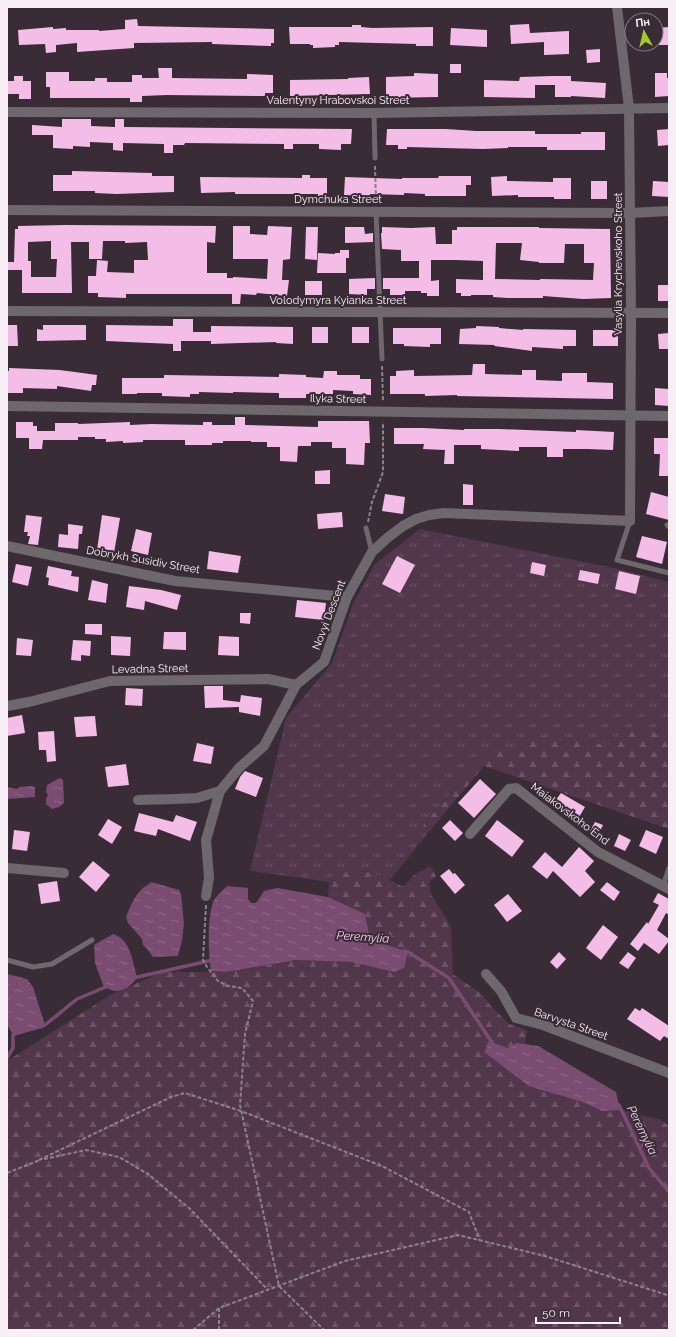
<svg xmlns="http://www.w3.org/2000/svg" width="676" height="1337" viewBox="0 0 676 1337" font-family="Raleway,sans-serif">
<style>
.grass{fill:url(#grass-tufts)}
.forest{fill:url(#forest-firs)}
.water{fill:url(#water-ripples)}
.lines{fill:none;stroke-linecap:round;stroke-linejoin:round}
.stream{stroke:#7b4c72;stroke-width:3.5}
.building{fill:#f4bde7;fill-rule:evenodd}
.path{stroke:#8d828b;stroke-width:2;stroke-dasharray:4 2;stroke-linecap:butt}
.lane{stroke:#6e676d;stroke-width:5}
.street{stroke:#6e676d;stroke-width:10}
.labels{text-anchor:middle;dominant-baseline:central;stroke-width:4;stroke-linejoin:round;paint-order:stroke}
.street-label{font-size:11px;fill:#f8eff6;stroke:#392c36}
.water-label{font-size:12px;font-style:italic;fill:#facdf0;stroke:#392c36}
</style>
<defs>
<pattern id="grass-tufts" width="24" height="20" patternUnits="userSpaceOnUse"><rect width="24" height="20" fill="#52364c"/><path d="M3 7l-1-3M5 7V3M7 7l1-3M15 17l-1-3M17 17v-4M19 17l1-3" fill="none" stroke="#6c5366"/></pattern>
<pattern id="forest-firs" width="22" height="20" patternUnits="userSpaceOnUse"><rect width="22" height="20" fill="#52364c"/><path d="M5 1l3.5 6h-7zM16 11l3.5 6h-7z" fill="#6c5366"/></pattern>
<pattern id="water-ripples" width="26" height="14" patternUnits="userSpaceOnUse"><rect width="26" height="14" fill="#7b4c72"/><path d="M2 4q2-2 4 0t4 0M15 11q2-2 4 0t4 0" fill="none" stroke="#8e6687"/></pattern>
</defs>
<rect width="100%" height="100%" fill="#392c36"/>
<path class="grass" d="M420 529 614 568 669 582V732L627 730 605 745 563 737 481 758 423 825 428 833 390 880 364 871 346 872 329 882 250 871 286 718 332 663 353 604 375 564Z"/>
<g class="forest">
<path d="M627 730 669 732V829L484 766 428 833 423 825 481 758 542 736 563 737 605 745Z"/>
<path d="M430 866 436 876 429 883 431 894 451 927 453 974 483 995 490 1005 509 1024 527 1030 525 1044 517 1043 508 1048 491 1042 557 1095 585 1103 602 1111 620 1110 661 1120 669 1126V1330H7V1061L110 995 162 972H226L296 960 352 962 394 972 408 952 370 939 365 914 328 897 329 882C334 879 340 874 346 872 365 867 387 878 403 887L414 875Z"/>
</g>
<g class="water">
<path d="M60 778 63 780 64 803 59 807 52 809 46 804V799L48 795 46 792 47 785Z"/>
<path d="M31 786 35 787V797L7 799V787L17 789 19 787Z"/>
<path d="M151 882 179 890 181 894 184 923 182 940 178 956 153 957 149 951 143 945 142 939 128 923 126 917C130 907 134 896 143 888 146 886 148 885 151 882Z"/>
<path d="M227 886 248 888V899L251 903H256L264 891 277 888 328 897 365 914 370 939 408 952 404 968 394 972 352 962 296 960 226 972 211 971C208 953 207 917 214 900 217 895 223 890 227 886Z"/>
<path d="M113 934C131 940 132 960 137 977 133 985 124 991 114 991 111 990 107 988 104 987L95 963 94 945Z"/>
<path d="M7 974 27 979 33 987 45 1025 43 1028 16 1035H13L7 1024Z"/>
<path d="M491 1042 508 1048 517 1043 538 1046 616 1092 620 1110 602 1111 585 1103 529 1086 484 1052Z"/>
</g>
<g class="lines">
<g class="stream">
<path d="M404 951 408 952 449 978 493 1044"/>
<path d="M133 978 213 960"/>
<path d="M40 1026 45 1025 77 999 108 986"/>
<path d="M7 1058 13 1048V1035L17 1033"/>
<path d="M615 1103 619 1105 649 1168 669 1192"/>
</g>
</g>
<g class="building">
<path d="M137 19 138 26 274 29V43H271V46L212 44V42L134 43V48L77 52V43L56 45V52L46 53 45 44 19 45 18 30 53 27V29L66 28V30H99V31L125 29V20Z"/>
<path d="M529 24 530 33 569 31V54L544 55V42L511 44 510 25Z"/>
<path d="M352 25H361V27L372 28 433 27V46H416V44L339 42V45H335V47L313 48V45H310V44H290L289 27H352Z"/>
<path d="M669 27V45H656V28Z"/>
<path d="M451 28 487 30V47L450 45Z"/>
<path d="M600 49V62L587 63 586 50Z"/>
<rect x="450" y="64" width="11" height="9"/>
<path d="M158 68H172V78L247 79V74L273 75V93H265V96L167 95 142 96V102H130V98H50V87H46V72H69V81H95V78H107V82H132V75H142V78H159Z"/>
<path d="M414 73 438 74V97L386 98V77L414 76Z"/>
<path d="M655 73H667V78H669V96L655 97Z"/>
<path d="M14 76H23V81H31V99H19V94H8V81H14Z"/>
<path d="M551 76H571V81L606 83 605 98 571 96V97H555V85H535V98L484 97V80L519 81 520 77Z"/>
<path d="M369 77 370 94 290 96V80L348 79V78Z"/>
<path d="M62 119H91V126L115 127V119H124V127L352 129 351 144H341V150L319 149V144H293V149H284V144L185 143 184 145H173V153H164V144L123 143V151L113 150V143L90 142V147L73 146V149L53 148V135H32V125L62 127Z"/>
<path d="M387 129H446L476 131H535V134H581V132H605V150H547V147H508V148L483 149 407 147V149H398V145H386Z"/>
<path d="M669 129V145L658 146 657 130Z"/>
<path d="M72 171 152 173V176H174V192L116 194 95 193V191H53V175H72Z"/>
<path d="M302 175H310V178H327V203H318V194H235V192L201 193 200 177 302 178Z"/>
<path d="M439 176H471V185H466V196H425V194L404 193V195L370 194V196L344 195 345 177 402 179V178H438Z"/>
<path d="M507 176V181L553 182V178H571V199H554V197H518V195L492 196 491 177Z"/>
<rect x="591" y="181" width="16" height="18"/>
<path d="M653 181 669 182V197L652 196Z"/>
<path d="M65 225 216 226 215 243 207 242V273H227V278H233V277L267 279 268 259H233V226H250V234L267 235 268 226 292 227 290 259 283 260 282 280H289L287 296 257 293 256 295 241 294 240 304H232V294H126V298L98 297V293H88V276H96L97 260 108 261 107 272 134 273V260H148L147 242 125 243V241H103L102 259H89V242H71L72 293H22V270H7V262H14L15 229H18V226ZM51 241V259H57L56 277H31V261H28V242Z"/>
<path d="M306 227H318L317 260 305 259Z"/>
<path d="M345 227H364L365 234 373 233V242L345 243Z"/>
<path d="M382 227 411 228 435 227 436 244H452V230H457V227H539V228L610 229 611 298 583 299 543 296V298H508L493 297V295H471V296H461V293H456V279L483 280V261L456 260H431V281L439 280V296H427V293H421V291H405V295H390V289H383V278H419V261H401V250L382 249 381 233H382ZM496 243H522L520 260 539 262V263H564L565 244H584V263H594L593 280 540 279V280L495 279Z"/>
<path d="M340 250H349V258H346V273H317L318 253 335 254V253H340Z"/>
<path d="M375 278V289H367V295L349 294V279Z"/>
<rect x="305" y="281" width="17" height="14"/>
<rect x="658" y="285" width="11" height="16"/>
<path d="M173 319H193V332H211V326L293 327V344L276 343V342L211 344V341H181V351H173V344L106 341V325L173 326Z"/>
<path d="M7 325H17L18 346H7Z"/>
<path d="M43 325H86V340L37 341V329L43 330Z"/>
<path d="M476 326 499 327V328L523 330V329L576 330V346H563V349L532 347V351L494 346 495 345 459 344 460 329 476 328Z"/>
<rect x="312" y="327" width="16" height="16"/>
<rect x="352" y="327" width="17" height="16"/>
<path d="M393 328H441V344H430V347L404 346V344H393Z"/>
<rect x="593" y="330" width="25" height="16"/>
<path d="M669 333V349H659L658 334Z"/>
<path d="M473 364H485V374L522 375V370H536V380L562 381V373H587V382L613 383V399L457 396V395L425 396V394H390V376H396V371L414 370V376L472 375Z"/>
<path d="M9 368 60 370 97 375 96 385H92L91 391 57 386V389L23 388V393H7V371H9Z"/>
<path d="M324 371H337V375H360V379H371V395L353 394V391L333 390V394H306V398H279V393L233 392V393L199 392V394H190V397L162 396V393H137V394H122V378H164V375L279 377V374L306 375V377L323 378Z"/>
<path d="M655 388 669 389V406L655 405Z"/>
<path d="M235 417H245V425L318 427V421H369L370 443H365L364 465 346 464V448H332V442H311V446H298L297 462 280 461V447H267V442H251V441H223V443H212V445H185V440H143V442L123 443V441L106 442V439H95V437H78V440H43L42 449H29V438H16V422H33V426H37V431H55V423H78V424L130 422V425L151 424 203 425V422H212V425H235Z"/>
<path d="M394 428H423L464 430V429H500L576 432V430L614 432 613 450 588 449H563V457H547V447H519V451L481 449V445H454V464H444L445 450 423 449 424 444H394Z"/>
<path d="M654 438H669V476H659L660 454H654Z"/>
<path d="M330 470V484H315V471Z"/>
<path d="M463 484 473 485V505H463Z"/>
<path d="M651 492 669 497V520L646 514Z"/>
<path d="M385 494 405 497 403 514 382 511Z"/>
<path d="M342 512 343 527 318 529 317 514Z"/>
<path d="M26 515 42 517 38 545 28 544 30 536H27L28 532H24Z"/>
<path d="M102 515 120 518 114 553 97 550Z"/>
<path d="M68 524 83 526 82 534H79L78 549 58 547 59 534 68 535Z"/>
<path d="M136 529 152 533 148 555 131 551Z"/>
<path d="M642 536 667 542 662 564 636 557Z"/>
<path d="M209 551 241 556 238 573 207 569Z"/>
<path d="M397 556 415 565 400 593 382 584Z"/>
<path d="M532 562 546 565 544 576 530 573Z"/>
<path d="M16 564 32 567 28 586 12 582Z"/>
<path d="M48 566 72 571 71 576 79 577 78 592 48 585 49 578 46 577Z"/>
<path d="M580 570 600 574 598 584 578 580Z"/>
<path d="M619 571 640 576 636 594 615 589Z"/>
<path d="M92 580 108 584 106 603 88 600Z"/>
<path d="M129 586 161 590 181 595 177 610 145 601 144 610 126 607Z"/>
<path d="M297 600 326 603 324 620 295 617Z"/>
<path d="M240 613H251L250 624 240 623Z"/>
<path d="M85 624H102V635L85 634Z"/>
<path d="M164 632H186V650L163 649Z"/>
<path d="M111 636 131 637 130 656 111 655Z"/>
<path d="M219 636 239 637V656L218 655Z"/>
<path d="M17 638 33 640 31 656 16 655Z"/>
<path d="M73 640 91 641 90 656 81 655V661L71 660Z"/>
<path d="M204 686H223V700L240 702 241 695 262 698 260 716 239 712V707L205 708Z"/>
<path d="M126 688 143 689 142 706 125 705Z"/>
<path d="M22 715 25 733 7 736V718Z"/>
<path d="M95 716 97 736 76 737 74 717Z"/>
<path d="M54 731 56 761 47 762 46 750H39L38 732Z"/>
<path d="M197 743 214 747 211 764 193 761Z"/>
<path d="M126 764 129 785 108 787 105 767Z"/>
<path d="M245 771 263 778 256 797 235 789 240 777Z"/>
<path d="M480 779 496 794 474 818 458 803Z"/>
<path d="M561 793 585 807 578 819 565 812 566 809 555 801Z"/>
<path d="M139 813 173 822 176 815 197 822 190 841 158 829 156 836 134 831Z"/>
<path d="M108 819 122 827 112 844 98 835Z"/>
<path d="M450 820 463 833 455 841 442 828Z"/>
<path d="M497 820 524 841 512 857 485 836Z"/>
<path d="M595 822 603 825 597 837 589 833Z"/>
<path d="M14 830 30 832 27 851 12 849Z"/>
<path d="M646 830 663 837 656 854 639 846Z"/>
<path d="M619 834 631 840 625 851 614 846Z"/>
<path d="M579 847 594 861 585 871 595 882 580 897 553 871 547 879 532 867 545 852 562 867Z"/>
<path d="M93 861 110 875 96 892 79 877Z"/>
<path d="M449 869 453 874 455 873 465 885 455 894 440 876Z"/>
<path d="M57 881 60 901 41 904 38 884Z"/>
<path d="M607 882 620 892 614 901 600 890Z"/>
<path d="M658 893 669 899V915L666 913 657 930 669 939V941L659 954 644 943 638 951 630 944 647 922 648 924 659 905 653 902Z"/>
<path d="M508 894 522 911 507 922 494 905Z"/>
<path d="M603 925 618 937 601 960 586 948Z"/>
<path d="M559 952 566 959 557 969 550 962Z"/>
<path d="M628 952 636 958 628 969 619 963Z"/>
<path d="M635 1008 640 1011 642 1008 669 1026V1039L664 1036 660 1041 627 1019Z"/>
</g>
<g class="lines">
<g class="path">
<path d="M375 166 376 201"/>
<path d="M382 366 383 402"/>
<path d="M368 522 372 502 383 472V422"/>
<path d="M206 905 203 960 207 967 218 981 228 986 242 988 253 1001 245 1034 240 1105 279 1286 324 1330"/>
<path d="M44 1159 86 1150 119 1157 148 1174 190 1209 268 1290"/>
<path d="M39 1160 171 1097 185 1093 241 1111 382 1166 469 1212 480 1241"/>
<path d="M7 1173 40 1160"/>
<path d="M193 1330 219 1308 345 1261 458 1235 545 1256 664 1294 669 1296"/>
<path d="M219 1330V1308"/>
</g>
<g class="lane">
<path d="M374 113 375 158"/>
<path d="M376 212 382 359"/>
<path d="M630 521 617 560 669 573"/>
<path d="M667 525 669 527"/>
<path d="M366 528 372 552"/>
<path d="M663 886 669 868"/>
<path d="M7 960 33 967 52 964 92 940"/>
</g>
<g class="street">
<path d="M7 112 374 113 669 108"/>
<path d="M7 210 630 213 669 211"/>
<path d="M7 311 669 313"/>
<path d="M7 406 669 416"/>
<path d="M7 546 175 581 347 597"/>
<path d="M7 706 29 702 110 681 268 679 296 685"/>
<path d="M138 800 175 799 197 798 220 791 240 767 264 746 296 685 324 662 347 597 372 552 386 539 403 526 416 519 429 515 444 513 630 521 631 313 629 108 617 7"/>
<path d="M470 834 509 789 516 788 598 852 669 889"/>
<path d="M7 868 64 873"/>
<path d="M206 896 209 878 206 840 220 791"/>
<path d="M486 974 501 991 516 1018 543 1025 669 1073"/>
</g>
</g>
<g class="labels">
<g class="street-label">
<text x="338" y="100">Valentyny Hrabovskoi Street</text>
<text x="338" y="199">Dymchuka Street</text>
<text transform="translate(618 264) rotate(-90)">Vasylia Krychevskoho Street</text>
<text x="338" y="300">Volodymyra Kyianka Street</text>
<text transform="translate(338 399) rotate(1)">Ilyka Street</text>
<text transform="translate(143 560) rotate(10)">Dobrykh Susidiv Street</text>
<text transform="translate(329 615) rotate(-69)">Novyi Descent</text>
<text transform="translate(150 669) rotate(-1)">Levadna Street</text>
<text transform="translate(570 814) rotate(37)">Maiakovskoho End</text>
<text transform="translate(571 1024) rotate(19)">Barvysta Street</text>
</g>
<g class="water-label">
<text transform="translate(363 937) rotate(4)">Peremylia</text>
<text transform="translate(642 1130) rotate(64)">Peremylia</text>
</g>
</g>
<rect width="676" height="1337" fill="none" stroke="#f8eff6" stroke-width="16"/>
<g transform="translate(644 32) rotate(352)"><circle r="19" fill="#392c36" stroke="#857a83"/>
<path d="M0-3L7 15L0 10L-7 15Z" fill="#9fca2d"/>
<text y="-6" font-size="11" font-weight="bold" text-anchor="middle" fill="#f8eff6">Пн</text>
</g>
<path d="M536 1317v6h84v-6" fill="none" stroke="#f8eff6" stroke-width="2"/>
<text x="542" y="1317" font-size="12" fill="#f8eff6" stroke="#392c36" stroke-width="3" paint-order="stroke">50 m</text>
</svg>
